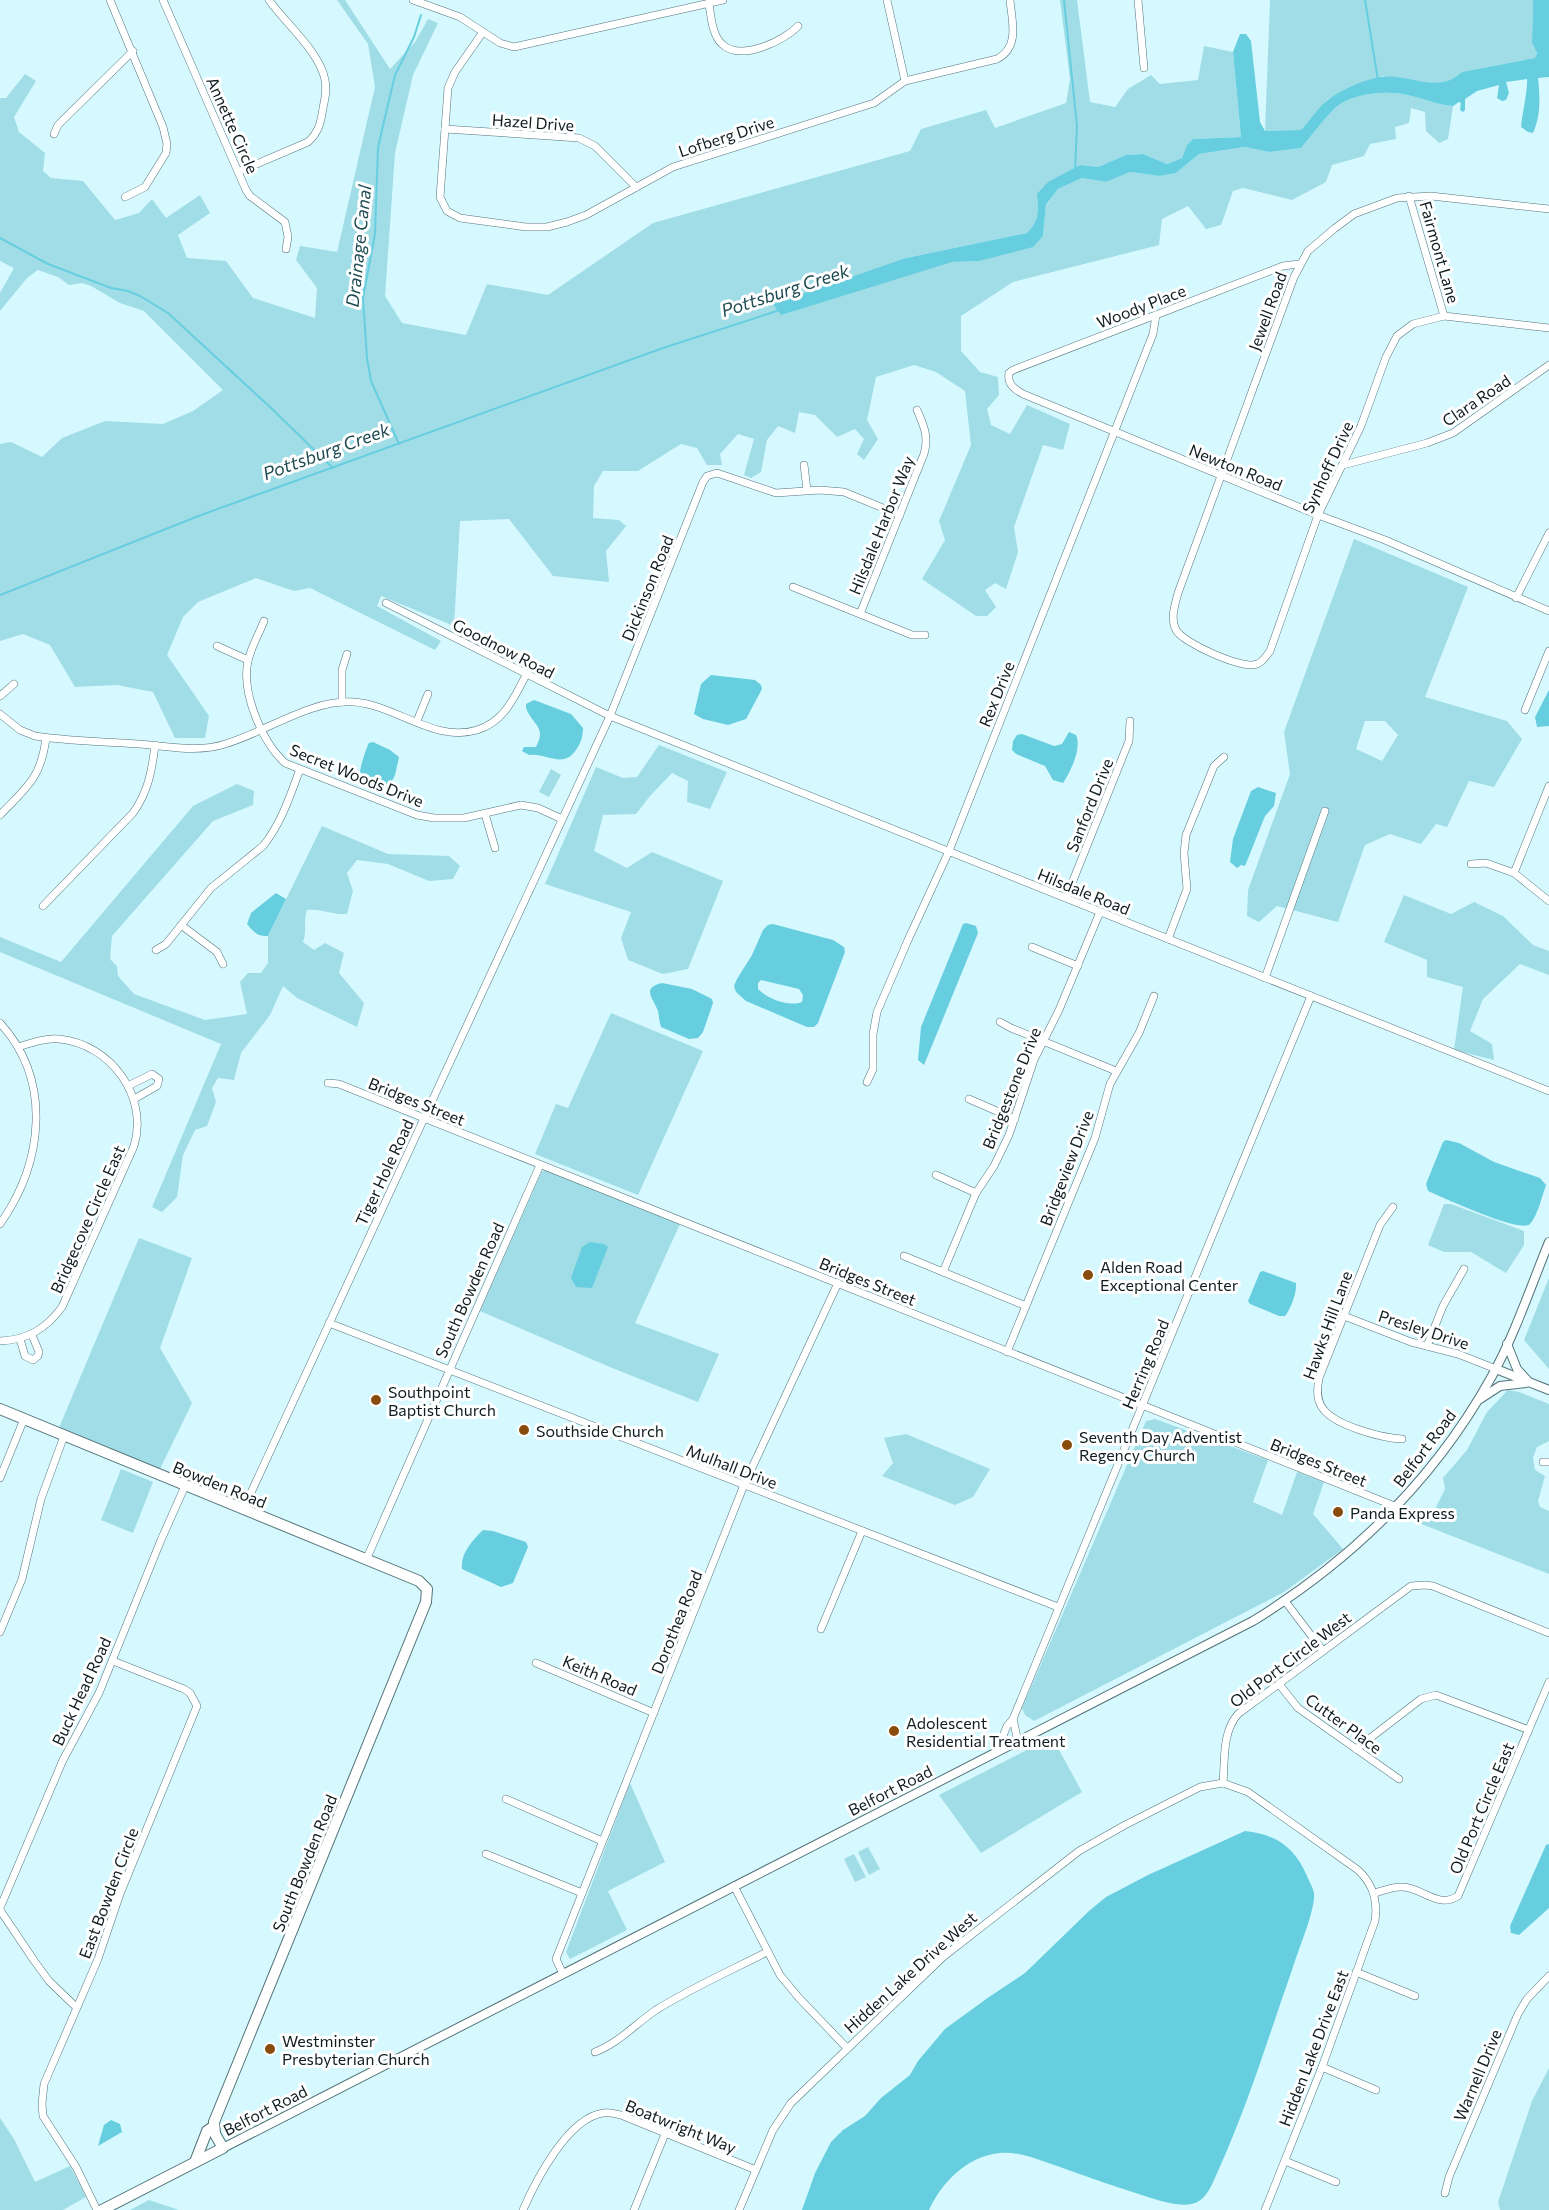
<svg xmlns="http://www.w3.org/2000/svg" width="1549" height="2210" viewBox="0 0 1549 2210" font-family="Commissioner,sans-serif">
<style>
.green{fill:#a1dde7;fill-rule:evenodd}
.water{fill:#67cedf;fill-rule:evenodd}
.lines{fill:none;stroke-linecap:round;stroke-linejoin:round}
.stream{stroke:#67cedf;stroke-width:2}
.minor-casing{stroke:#527378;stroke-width:8}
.tertiary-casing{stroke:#527378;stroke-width:10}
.secondary-casing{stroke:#527378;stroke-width:12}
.minor{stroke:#fff;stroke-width:7}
.tertiary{stroke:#fff;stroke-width:8}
.secondary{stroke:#fff;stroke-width:10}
.poi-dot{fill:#894c0c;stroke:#fff;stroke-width:2}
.labels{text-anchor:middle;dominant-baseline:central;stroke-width:6;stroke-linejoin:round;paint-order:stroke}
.street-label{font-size:16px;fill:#0f1c1e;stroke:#fff}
.poi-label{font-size:16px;fill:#0f1c1e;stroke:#fff;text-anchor:start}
.water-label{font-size:18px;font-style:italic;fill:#1d4b52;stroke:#fff}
</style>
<rect width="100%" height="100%" fill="#d5f9ff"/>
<g class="green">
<path d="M337 0H345L390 69 415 42 428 19 438 23 413 75 395 153 385 296 402 323 466 335 487 284 548 295 653 223 910 151 921 129 986 110 995 128 1066 103 1070 79 1060 0H1077L1090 102 1115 107 1128 89 1151 75 1160 84 1198 80 1204 46 1233 52 1241 137 1193 139 1187 145 1182 158 1167 164 1143 154 1126 155 1098 167 1080 165 1037 194C1038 210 1040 220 1027 233L906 258 952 262 979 261 1043 236 1046 206 1058 189 1082 178 1106 182 1130 172 1160 176 1176 173 1199 154 1245 147 1269 152 1301 148C1312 135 1323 120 1335 108 1352 93 1386 90 1407 95 1423 98 1436 105 1453 106L1448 139 1439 143 1426 131 1425 112 1411 108 1409 123 1395 127 1396 139 1370 144 1364 156 1332 165 1326 182 1292 200 1243 188 1233 191 1221 225 1206 229 1188 206 1162 219 1159 245 1013 282 961 316V351L980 372 998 377 999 395 987 409 991 425 1010 434 1027 405 1070 424 1063 450 1043 445 1014 527 1018 552 1006 589 995 583 985 590 996 607 987 616H976L922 579 945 540 939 521 971 445 965 391 936 372 914 365 876 377 867 420 878 439 864 460 857 454 864 439 855 429 837 437 815 415 799 412 795 433 778 426 767 440 761 472 751 478 744 475 754 439 738 434 720 454 722 465H707L697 448 681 444 638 471H603L594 486 593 518 619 520 626 526 606 551 609 582 553 576 509 519 460 521 454 626 381 596 377 606 441 641 435 650 310 588 294 591 256 578 198 602 183 617 167 655 209 716 205 738H175L153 692 117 685 75 687 50 645 23 634 0 641V444L11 442 42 457 62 438 105 421 163 424 193 411 223 390 144 311 120 303 91 286 82 283 69 285 58 277 38 270 27 278 0 311V293L14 268 0 261V98H6L25 74 36 81 14 117 19 132 45 153 43 171 51 178 83 181 115 220 139 213 152 199 166 218 200 195 210 213 178 235 187 258 226 261 253 298 315 318 317 288 296 260 300 246 337 252 375 87 368 44Z"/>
<path d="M1270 0H1533L1532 43 1537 53 1535 58 1463 72 1457 78 1439 84 1383 76 1328 99 1301 130 1265 131Z"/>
<path d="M1354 539 1468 587 1425 697 1507 721 1522 739 1494 787 1469 781 1447 827 1436 824 1421 844 1390 834 1365 845 1338 922 1277 906 1259 922 1247 916 1248 890 1290 774 1284 732ZM1365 721H1385L1398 735 1382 761 1356 749Z"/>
<path d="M659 745 727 772 710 809 687 802 688 781 672 773 650 796 636 814 603 815 594 851 627 868 652 852 723 881 688 969 663 974 628 960 621 938 631 912 545 884 596 767 623 778 637 777Z"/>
<path d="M551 769 561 775 549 797 539 792Z"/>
<path d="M237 784 254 791 253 805 213 821 112 936 110 959 117 966 118 976 134 994 205 1020 247 1014 240 982 248 973H261L268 963V936L322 826 388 854 449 856 460 866 453 879 429 881 388 864 357 860 347 873 353 891 347 914C332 915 321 908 307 910 303 922 307 931 303 942L314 950 325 943 344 953 339 973 364 1003 357 1027 297 998 283 986 270 1015 241 1053 234 1080 218 1078 212 1088 216 1102 207 1126 195 1130 183 1155 177 1197 162 1212 152 1207 221 1044 0 952V937L61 962 193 806Z"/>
<path d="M1404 895 1451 914 1474 902 1503 916 1533 945 1549 951V975L1520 964 1483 999 1470 1031 1492 1044 1494 1060 1454 1050 1463 987 1427 977V960L1384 942Z"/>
<path d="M611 1013 703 1051 638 1195 535 1154 556 1104 568 1108Z"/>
<path d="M542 1171H548L680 1224 635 1323 719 1354 698 1402 612 1368 480 1311Z"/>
<path d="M1444 1204H1451L1524 1231V1245L1506 1273 1471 1252H1444L1428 1245Z"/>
<path d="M139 1238 192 1258 160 1348 192 1403 160 1469 58 1430Z"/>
<path d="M1549 1278V1369L1524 1340Z"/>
<path d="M1508 1390 1519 1392 1549 1404V1441L1537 1447 1533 1458 1535 1470 1545 1476 1538 1501 1540 1507 1549 1511V1574L1406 1518 1412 1511 1433 1513 1445 1489 1443 1478 1467 1450 1487 1412Z"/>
<path d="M1155 1419 1268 1460 1253 1502 1282 1515 1297 1472 1324 1482 1313 1514 1343 1549 1284 1592 1034 1721 1025 1715 1022 1708 1146 1421Z"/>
<path d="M906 1434 990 1469 973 1497 955 1505 882 1476 893 1463 884 1438Z"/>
<path d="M121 1469 153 1482 133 1533 101 1520Z"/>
<path d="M1052 1737 1082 1792 981 1853 939 1795Z"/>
<path d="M630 1783 665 1862 608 1891 627 1930 570 1959 566 1952Z"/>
<path d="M868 1847 880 1869 869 1875 858 1852Z"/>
<path d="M854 1854 866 1877 855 1882 844 1859Z"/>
<path d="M1549 2068V2210H1500L1498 2202 1532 2101Z"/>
<path d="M0 2118 14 2139 35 2182 70 2166 86 2197 63 2210H0Z"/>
<path d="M149 2200 179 2210H130Z"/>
</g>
<g class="water">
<path d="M1533 0H1549V77L1538 78C1540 96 1541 116 1533 133L1528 132 1521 127C1522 114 1528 90 1527 79L1506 82 1509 93 1506 100 1502 101 1497 98 1499 85 1477 91 1465 99V110L1463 112 1460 110 1461 103 1459 102 1453 106C1436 105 1423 98 1407 95 1386 90 1352 93 1335 108 1323 120 1312 135 1301 148L1269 152 1245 147 1199 154 1176 173 1160 176 1130 172 1106 182 1082 178 1058 189 1046 205 1043 236 1033 247 979 261 952 262 781 315 773 304 906 258 1027 233C1040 220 1038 210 1037 194L1048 182 1080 165 1098 167 1126 155 1143 154 1167 164 1182 158 1187 145 1193 139 1241 137 1233 52 1240 34H1246L1251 41 1260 122 1265 131 1301 130C1310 121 1319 106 1329 99 1343 89 1365 79 1381 77 1409 73 1438 95 1462 72L1535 58 1537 53 1532 43Z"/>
<path d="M711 675 755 680 761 685 762 689 746 719 728 725 703 719 694 714 701 684Z"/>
<path d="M1549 690V726L1537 727 1535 717Z"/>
<path d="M534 700 571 714 583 728C583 736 581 743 576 750 563 769 547 753 529 755L522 751 524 747H536C547 726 532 725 526 708V704Z"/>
<path d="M1069 732 1076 735C1082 748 1071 771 1063 783L1053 780 1045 766 1016 754 1012 750 1013 741 1017 735 1022 734 1054 746 1062 744Z"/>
<path d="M373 742 390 750 399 757 395 775 390 785 386 786 362 777 360 774C360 766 366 749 369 743Z"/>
<path d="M1258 787 1276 793 1274 806 1265 816 1245 866 1241 865 1237 868 1230 862 1233 839 1251 791Z"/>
<path d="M276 893 286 899 268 936C257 937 253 931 247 924L251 913Z"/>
<path d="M966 923 976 926 978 933 924 1065 918 1060 921 1027 963 924Z"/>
<path d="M773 924 833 940 844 947 845 952 818 1023 814 1027H807L746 1001 736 992 734 986 737 979 752 955 763 930 768 925ZM761 980 799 989 803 995 802 1002C789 1007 768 999 758 989V983Z"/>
<path d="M662 983 692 989 712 999 713 1003 703 1032 698 1038 689 1039 661 1027C659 1021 659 1016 658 1011 653 998 641 988 662 983Z"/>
<path d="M1446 1140 1459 1143 1494 1162 1540 1178 1546 1185C1542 1196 1538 1215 1530 1224 1521 1234 1442 1197 1428 1191L1426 1184 1443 1142Z"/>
<path d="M590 1242 604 1244 608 1247 592 1288 576 1287 571 1278 582 1247Z"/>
<path d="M1263 1271 1296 1283C1297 1293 1291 1308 1285 1316H1279L1250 1304 1248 1301 1260 1272Z"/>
<path d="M483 1530 493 1531 526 1542 528 1547 513 1583 501 1587 462 1569C460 1553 473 1540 483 1530Z"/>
<path d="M1245 1831C1276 1834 1295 1848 1307 1876 1309 1881 1313 1888 1314 1893 1316 1908 1298 1951 1293 1967 1269 2035 1248 2105 1218 2171 1214 2180 1208 2196 1199 2201 1187 2209 1164 2202 1151 2198 1119 2188 1088 2177 1057 2166 1039 2160 1019 2151 1000 2153 967 2156 942 2182 929 2210H802L815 2173 831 2142 843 2130 865 2116 881 2098 910 2075 918 2061 945 2029 989 1997 1025 1973 1089 1911 1106 1897 1148 1875Z"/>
<path d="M1549 1844V1908L1519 1935 1511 1933 1510 1926 1546 1845Z"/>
<path d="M111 2120 120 2124 122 2132 98 2146 104 2125Z"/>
</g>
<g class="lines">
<g class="stream">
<path d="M1064 0 1077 126 1075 170"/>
<path d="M1365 0 1378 80"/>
<path d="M0 238 48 264 111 288 128 291 140 296 168 313 272 409 333 468"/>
<path d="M399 444 371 381 367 358 363 298 375 234 378 148 382 130 395 75 414 37 421 15"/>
<path d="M0 595 201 515 663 348 780 310"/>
</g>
<g class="minor-casing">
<g id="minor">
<path d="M110 0 163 127 167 144 166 153 145 187 125 197"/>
<path d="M163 0 246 190 250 196 285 222 288 237 286 249"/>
<path d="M413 0 460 17 500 43 514 47 723 0"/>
<path d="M887 0 905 81"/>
<path d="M1138 0 1144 68"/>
<path d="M709 4C711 16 712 35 722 44 740 62 784 41 798 26"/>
<path d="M483 32 455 72 448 88 440 197 447 211 460 218 526 227H547L567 222 586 215 673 167 874 103 905 81 997 59C1020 47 1012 22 1010 0"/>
<path d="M445 129 579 138 595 146 636 187"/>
<path d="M54 134 58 125 133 51"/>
<path d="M238 172 308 142C319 132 321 122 323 108 325 99 327 90 325 80 320 52 285 23 269 0"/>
<path d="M1409 196 1444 316"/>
<path d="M1549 209 1431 196 1397 198 1354 214 1334 229 1308 251 1294 277 1178 593C1175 605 1170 618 1176 630 1183 643 1243 670 1257 664 1263 662 1266 656 1270 651L1318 515 1361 426 1386 357 1397 336 1413 324 1444 316 1549 328"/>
<path d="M1299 264 1283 266 1013 370 1009 373C1007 384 1014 389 1023 394L1318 515 1385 540 1549 611"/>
<path d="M804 465 807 490"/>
<path d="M1343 465 1427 443 1453 433 1549 365"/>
<path d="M793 587 912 635H925"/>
<path d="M1516 598 1549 533"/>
<path d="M386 603 610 716 1549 1091"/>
<path d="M860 614 924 454C929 437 924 426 917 410"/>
<path d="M264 621C259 634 251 647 248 661 241 692 262 742 285 763L417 815 434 818H464L521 805 538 808 562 819"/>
<path d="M217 646 248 660"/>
<path d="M0 696 14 684"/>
<path d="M342 702V670L347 654"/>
<path d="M1525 710 1549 651"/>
<path d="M0 714 20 730 35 736C69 741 105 742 139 744 167 746 198 753 225 744 266 732 311 699 354 702 396 705 434 743 477 730 504 722 514 698 526 675"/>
<path d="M417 721 428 694"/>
<path d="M485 814 495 848"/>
<path d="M0 815C27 787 41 778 46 738"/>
<path d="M1471 864 1486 863 1514 873 1549 901"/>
<path d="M1514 873 1549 786"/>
<path d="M1066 898 1129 741 1130 721"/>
<path d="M43 906 133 813C148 792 152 771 155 745"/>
<path d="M181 925 217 952 223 964"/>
<path d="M1168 939 1187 889 1184 853 1186 835 1214 766 1224 757"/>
<path d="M1032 947 1078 966"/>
<path d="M156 950 166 944 211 888 263 846C281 824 290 796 300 769"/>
<path d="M1265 978 1325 811"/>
<path d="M1000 1022 1011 1028 1116 1071"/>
<path d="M0 1023C53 1081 43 1163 0 1224"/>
<path d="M867 1082 873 1069V1034L877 1012 908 940 949 851 1153 334 1156 315"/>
<path d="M328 1083 339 1084 1397 1507"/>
<path d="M128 1086 152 1074 159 1079 157 1086 134 1099"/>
<path d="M969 1099 1015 1119"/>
<path d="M936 1175 976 1193"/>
<path d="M1393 1207 1380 1225 1319 1378C1317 1389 1316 1401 1324 1410 1337 1426 1382 1438 1402 1439"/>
<path d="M904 1256 1026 1306"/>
<path d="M943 1272 976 1193 994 1166 1009 1135 1034 1060 1059 1010 1100 912"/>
<path d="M1344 1316 1411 1342 1458 1354 1496 1369"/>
<path d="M329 1323 1058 1607"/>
<path d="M20 1339 25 1356 33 1360 38 1356 39 1352 32 1335"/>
<path d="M0 1341C27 1340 46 1329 62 1307L134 1146C149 1097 111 1044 59 1039 45 1038 31 1043 18 1047"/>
<path d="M1427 1346 1443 1306 1464 1269"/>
<path d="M1007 1352 1095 1138 1110 1084 1139 1033 1154 996"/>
<path d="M1543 1462H1549"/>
<path d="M0 1478 24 1419"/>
<path d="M243 1510 610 716 703 482 707 476 717 473 776 493 820 490 844 492 900 515"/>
<path d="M366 1560 540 1165"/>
<path d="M1285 1601 1323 1651"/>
<path d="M821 1629 862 1531"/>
<path d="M0 1632 22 1579 41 1499 64 1436"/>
<path d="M536 1663 654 1713"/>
<path d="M1279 1684 1298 1708 1399 1779"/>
<path d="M1018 1742 1013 1719 1311 996"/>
<path d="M1356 1749 1421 1699 1436 1695 1529 1730"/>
<path d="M996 1753 1007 1726 1013 1719"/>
<path d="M1223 1783C1225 1760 1222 1732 1238 1714L1411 1586 1425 1585 1433 1586 1549 1633"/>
<path d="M506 1799 602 1841"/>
<path d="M486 1854 582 1893"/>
<path d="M734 1886 780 1975 799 1998 847 2048"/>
<path d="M1375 1893C1384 1890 1394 1886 1403 1887 1423 1888 1438 1909 1458 1896L1549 1682"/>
<path d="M0 1908 63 1760 99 1693 161 1540 185 1486"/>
<path d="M0 1910 35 1962 49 1981 76 2007"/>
<path d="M1356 1972 1415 1996"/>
<path d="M563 1974 556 1959 744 1485 838 1283"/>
<path d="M595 2052C619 2043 635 2024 656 2010 691 1988 730 1971 767 1952"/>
<path d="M1322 2067 1376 2090"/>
<path d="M1285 2161 1336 2182"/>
<path d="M1445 2193 1449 2177 1518 2014 1527 1999 1549 1976"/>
<path d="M97 2210 76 2167 43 2116 42 2104 44 2084 98 1959 120 1894 197 1706 190 1693 184 1689 113 1661"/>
<path d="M523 2210C536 2180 568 2118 603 2113 610 2112 615 2114 621 2115L756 2170"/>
<path d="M634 2210 665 2134"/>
<path d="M739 2210 773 2130 791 2103 943 1957 1079 1851 1125 1825 1200 1787 1223 1783 1248 1792 1358 1870C1373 1884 1378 1900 1375 1921L1322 2067 1265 2210"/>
</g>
</g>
<g class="tertiary-casing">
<g id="tertiary">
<path d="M1507 1344 1517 1369 1527 1380"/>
<path d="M1496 1369 1549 1390"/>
<path d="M1480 1399 1500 1386 1526 1383"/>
<path d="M223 2148 1253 1621C1352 1560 1435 1479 1492 1376 1515 1334 1531 1286 1549 1242"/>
</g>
</g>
<g class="secondary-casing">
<g id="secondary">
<path d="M0 1409 419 1581 427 1589 426 1602 214 2122 215 2134 223 2148 102 2210"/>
<path d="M195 2162 207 2131 214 2126"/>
</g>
</g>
<use href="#minor" class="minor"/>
<use href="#tertiary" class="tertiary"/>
<use href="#secondary" class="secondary"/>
</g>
<g class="poi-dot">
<circle cx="1088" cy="1275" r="6"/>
<circle cx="376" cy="1400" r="6"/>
<circle cx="524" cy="1430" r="6"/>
<circle cx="1067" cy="1445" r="6"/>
<circle cx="1338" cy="1512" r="6"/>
<circle cx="894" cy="1731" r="6"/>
<circle cx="270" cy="2049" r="6"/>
</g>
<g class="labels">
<g class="street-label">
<text transform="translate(533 122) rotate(4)">Hazel Drive</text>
<text transform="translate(233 125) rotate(66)">Annette Circle</text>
<text transform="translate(726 136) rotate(-18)">Lofberg Drive</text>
<text transform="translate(1440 252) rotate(74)">Fairmont Lane</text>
<text transform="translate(1141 306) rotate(-21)">Woody Place</text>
<text transform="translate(1267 311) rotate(-70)">Jewell Road</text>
<text transform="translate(1476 400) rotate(-34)">Clara Road</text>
<text transform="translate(1236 467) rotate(22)">Newton Road</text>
<text transform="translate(1327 467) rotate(-65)">Synhoff Drive</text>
<text transform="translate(881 525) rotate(-68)">Hilsdale Harbor Way</text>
<text transform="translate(647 588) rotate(-68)">Dickinson Road</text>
<text transform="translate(504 648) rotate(27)">Goodnow Road</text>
<text transform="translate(996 694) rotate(-68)">Rex Drive</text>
<text transform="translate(357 775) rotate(22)">Secret Woods Drive</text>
<text transform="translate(1089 805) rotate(-68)">Sanford Drive</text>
<text transform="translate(1084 891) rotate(22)">Hilsdale Road</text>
<text transform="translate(1011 1088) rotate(-68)">Bridgestone Drive</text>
<text transform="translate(417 1101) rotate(22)">Bridges Street</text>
<text transform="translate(1066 1168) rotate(-69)">Bridgeview Drive</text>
<text transform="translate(384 1172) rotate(-65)">Tiger Hole Road</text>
<text transform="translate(87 1219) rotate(-66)">Bridgecove Circle East</text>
<text transform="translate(868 1281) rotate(22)">Bridges Street</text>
<text transform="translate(469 1290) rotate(-66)">South Bowden Road</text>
<text transform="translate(1327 1325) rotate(-70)">Hawks Hill Lane</text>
<text transform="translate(1424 1329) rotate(18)">Presley Drive</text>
<text transform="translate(1145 1364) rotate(-67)">Herring Road</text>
<text transform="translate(1424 1448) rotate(-53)">Belfort Road</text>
<text transform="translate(1319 1462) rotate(22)">Bridges Street</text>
<text transform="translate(732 1466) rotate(21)">Mulhall Drive</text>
<text transform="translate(220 1484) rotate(22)">Bowden Road</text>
<text transform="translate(676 1622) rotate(-68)">Dorothea Road</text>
<text transform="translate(1290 1659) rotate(-37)">Old Port Circle West</text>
<text transform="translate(600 1675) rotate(23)">Keith Road</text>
<text transform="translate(81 1691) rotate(-65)">Buck Head Road</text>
<text transform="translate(1344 1723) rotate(36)">Cutter Place</text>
<text transform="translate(890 1790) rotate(-27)">Belfort Road</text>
<text transform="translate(1481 1808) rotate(-67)">Old Port Circle East</text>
<text transform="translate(304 1863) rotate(-68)">South Bowden Road</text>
<text transform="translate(108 1893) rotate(-69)">East Bowden Circle</text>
<text transform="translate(910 1972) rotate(-42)">Hidden Lake Drive West</text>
<text transform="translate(1313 2048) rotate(-69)">Hidden Lake Drive East</text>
<text transform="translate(1477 2075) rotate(-67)">Warnell Drive</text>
<text transform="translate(265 2110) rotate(-27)">Belfort Road</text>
<text transform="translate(681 2126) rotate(22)">Boatwright Way</text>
</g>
<g class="poi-label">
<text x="1100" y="1266">Alden Road<tspan x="1100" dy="18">Exceptional Center</tspan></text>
<text x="388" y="1391">Southpoint<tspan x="388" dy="18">Baptist Church</tspan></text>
<text x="536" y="1430">Southside Church</text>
<text x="1079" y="1436">Seventh Day Adventist<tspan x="1079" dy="18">Regency Church</tspan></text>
<text x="1350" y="1512">Panda Express</text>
<text x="906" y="1722">Adolescent<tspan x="906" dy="18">Residential Treatment</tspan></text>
<text x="282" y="2040">Westminster<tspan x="282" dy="18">Presbyterian Church</tspan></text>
</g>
<g class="water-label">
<text transform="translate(358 246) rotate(-84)">Drainage Canal</text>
<text transform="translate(785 290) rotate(-18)">Pottsburg Creek</text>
<text transform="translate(326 451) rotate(-20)">Pottsburg Creek</text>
</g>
</g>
</svg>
